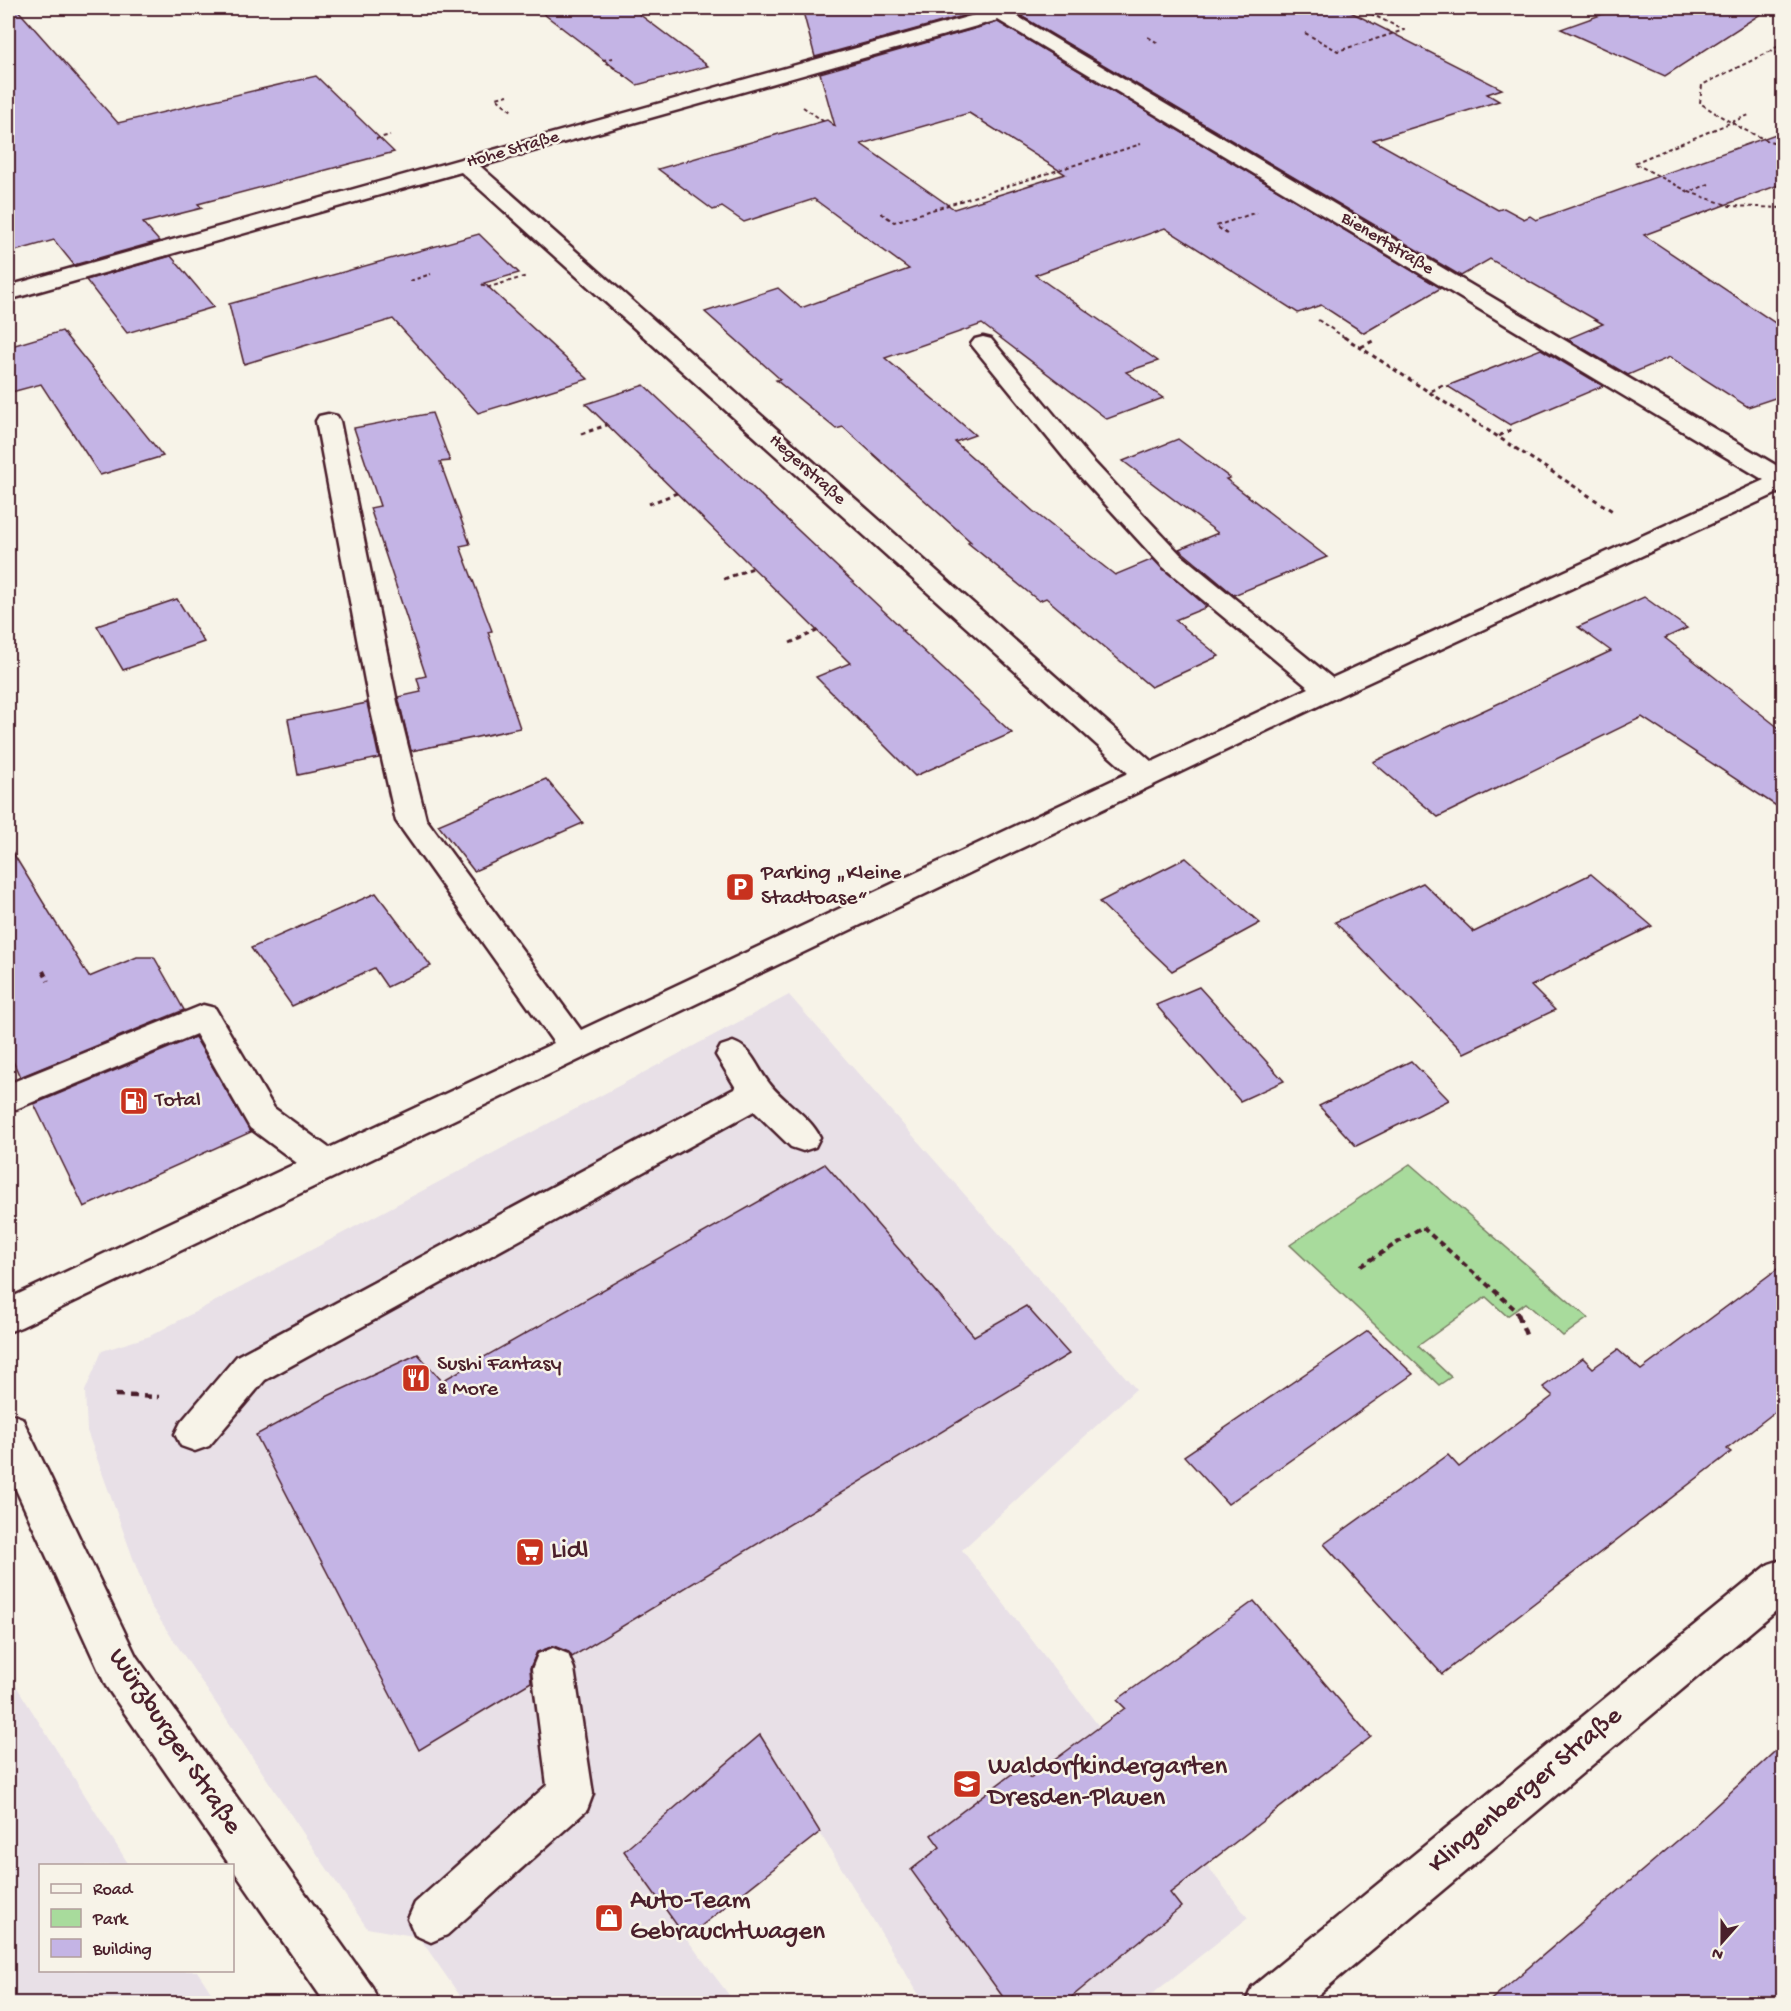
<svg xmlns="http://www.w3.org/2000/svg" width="1791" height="2011" viewBox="0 0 1791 2011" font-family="'Gochi Hand',sans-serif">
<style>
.built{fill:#e8e0e7}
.green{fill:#a8db9c;stroke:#797d64;stroke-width:1.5}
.building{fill:#c4b4e5;stroke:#4a1f2b;stroke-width:1.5;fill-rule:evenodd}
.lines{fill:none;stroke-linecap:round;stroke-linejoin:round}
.minor-casing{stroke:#4a1f2b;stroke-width:5}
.path-far3{stroke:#4a1f2b;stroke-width:2;stroke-dasharray:4 3;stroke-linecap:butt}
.path-far2{stroke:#4a1f2b;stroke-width:3;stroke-dasharray:4.5 4;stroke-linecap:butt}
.path-far1{stroke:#4a1f2b;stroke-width:4;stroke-dasharray:6 4.5;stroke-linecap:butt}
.path{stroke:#4a1f2b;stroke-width:4.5;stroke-dasharray:8 6;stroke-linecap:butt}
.minor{fill:#f7f3e8;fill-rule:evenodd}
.labels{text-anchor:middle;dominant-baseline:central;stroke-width:5;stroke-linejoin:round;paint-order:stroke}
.far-street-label{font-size:18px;fill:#4a1f2b;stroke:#f7f3e8}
.poi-label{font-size:22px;fill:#4a1f2b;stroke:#f7f3e8;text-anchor:start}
.near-poi-label{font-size:27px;fill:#4a1f2b;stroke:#f7f3e8;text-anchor:start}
.near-street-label{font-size:27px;fill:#4a1f2b;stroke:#f7f3e8}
</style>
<rect width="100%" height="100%" fill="#f7f3e8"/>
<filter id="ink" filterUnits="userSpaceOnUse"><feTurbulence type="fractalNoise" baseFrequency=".0167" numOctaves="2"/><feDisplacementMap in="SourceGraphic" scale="12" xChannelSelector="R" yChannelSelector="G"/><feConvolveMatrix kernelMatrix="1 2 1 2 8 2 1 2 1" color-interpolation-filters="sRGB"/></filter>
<g filter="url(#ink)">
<g class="built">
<path d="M789 995 1136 1389 962 1550 1248 1918 1141 2003H924L760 1735 686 1938 735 2003H465L419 1937 367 1928 150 1605 87 1431 85 1391 102 1351 150 1336Z"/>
<path d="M8 1673 129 1865 40 1866V1970L197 1971 218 2003H8Z"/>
</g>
<path class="green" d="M1410 1164 1588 1318 1563 1336 1526 1303 1507 1316 1486 1297 1418 1346 1451 1377 1439 1385 1290 1245Z"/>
<g class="building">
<path d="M8 8H16L118 123 316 76 394 152 198 204 202 208 143 223 159 241 74 265 54 240 8 253Z"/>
<path d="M536 8H631L708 66 637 85Z"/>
<path d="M802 8H980L981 11 815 57Z"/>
<path d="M1030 8H1343L1502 89 1487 94 1499 101 1373 140 1498 210 1504 208 1524 219 1530 216 1536 220 1784 131V183L1644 235 1784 329V395L1748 407 1670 357 1628 375 1567 339 1603 324 1490 259 1461 276 1021 16 1027 13Z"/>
<path d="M1620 8H1770L1665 76 1561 29Z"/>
<path d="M998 22 1441 288 1364 333 1321 305 1298 313 1165 228 1035 275 1158 361 1126 372 1163 398 1107 419 982 324 885 358 975 435 955 442 1033 511 1115 575 1153 559 1207 607 1175 620 1219 656 1151 687 1046 598 1039 601 968 543 971 542 843 427 836 429 776 380 780 379 705 312 778 288 801 308 909 269 814 199 744 222 722 207 713 210 658 169 827 120 835 126 820 73ZM969 113 1065 174 954 209 861 144Z"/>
<path d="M479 234 519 273 484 283 588 379 478 413 393 319 244 364 229 304Z"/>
<path d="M171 256 214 307 127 333 86 280Z"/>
<path d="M62 331 163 456 100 475 41 384 8 393V347Z"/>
<path d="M1541 349 1603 386 1510 425 1447 386Z"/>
<path d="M644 385 904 630 902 631 1012 733 915 776 816 677 850 663 586 404Z"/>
<path d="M432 413 450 461 440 462 470 544 460 546 492 631 488 632 520 728 411 751 398 697 421 692 417 678 426 676 370 508 380 506 354 428Z"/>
<path d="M1178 439 1230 478 1226 479 1327 557 1234 595 1179 549 1218 533 1123 461Z"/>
<path d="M1644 597 1687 628 1665 638 1784 732V811L1642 717 1438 817 1373 762 1611 651 1578 627Z"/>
<path d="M177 599 204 642 123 670 97 626Z"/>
<path d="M367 703 379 758 298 775 288 719Z"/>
<path d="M546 779 583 823 474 871 438 825Z"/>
<path d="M8 845 89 977 137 957H154L184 1010 20 1077 8 1050Z"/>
<path d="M1186 858 1260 923 1172 971 1099 902Z"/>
<path d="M1591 874 1652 926 1531 986 1555 1010 1464 1053 1335 922 1423 883 1474 932Z"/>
<path d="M376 893 431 966 387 987 374 968 292 1006 251 948Z"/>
<path d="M1199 987 1284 1081 1240 1101 1156 1005Z"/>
<path d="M195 1037 251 1132 84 1207 34 1104Z"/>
<path d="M1411 1061 1449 1100 1356 1146 1319 1106Z"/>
<path d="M825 1164 974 1336 1026 1306 1069 1354 572 1657 569 1652 554 1646 537 1652 530 1668 531 1682 419 1750 256 1435 328 1396 418 1354 442 1381Z"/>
<path d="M1784 1264V1405L1727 1449 1731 1452 1442 1674 1324 1544 1448 1455 1459 1467 1553 1396 1543 1387 1583 1358 1593 1368 1618 1350 1641 1370Z"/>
<path d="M1368 1331 1413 1374 1228 1504 1184 1456Z"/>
<path d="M1254 1601 1371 1737 1170 1893 1181 1907 1063 2004H1008L911 1870 940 1847 931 1835 1021 1767 1030 1778 1125 1708 1117 1700Z"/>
<path d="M760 1735 820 1832 686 1938 624 1851Z"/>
<path d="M1784 1743V2004H1486L1684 1835Z"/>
</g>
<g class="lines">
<g class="minor-casing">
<g id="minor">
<path d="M982 8H1028L1025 12 1015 15 1784 470V490L1339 696 21 1327 8 1332V1299L297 1163 250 1128 196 1034 16 1109 8 1110V1084L203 1005 215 1008 274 1108 329 1148 554 1043 396 821 369 702 316 421 319 416 328 414 337 416 340 421 397 702 426 819 581 1030 1128 773 461 172 8 300V286L985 12ZM998 20 1764 480 1332 678 1180 554 1092 460 991 339 983 337 975 339 971 344 975 349 1074 470 1162 566 1309 688 1152 762 480 166Z"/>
<path d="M733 1042C753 1049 756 1067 769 1083 784 1103 809 1115 820 1137L815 1147 803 1151 791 1147 754 1111 265 1380 209 1446 195 1451 181 1446 175 1434 181 1422 237 1356 736 1088 716 1055 721 1046Z"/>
<path d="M8 1413 22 1418 136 1656 372 1987 379 2004H326L106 1686 8 1472Z"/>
<path d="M1784 1559V1604L1307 2004H1245L1252 1987 1769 1564Z"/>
<path d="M553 1648 568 1654 574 1669 593 1794 587 1810 447 1935 431 1942 415 1935 408 1919 415 1903 547 1785 532 1669 538 1654Z"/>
</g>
</g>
<g class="path-far3">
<path d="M1305 33 1338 51 1404 30 1359 8"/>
<path d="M1148 37 1158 43"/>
<path d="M1784 42 1771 51 1784 55"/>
<path d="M1771 51 1702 85 1700 103C1718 115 1764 144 1784 144"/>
<path d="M613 58 603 60 628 78"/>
<path d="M508 95 496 98 512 111"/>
<path d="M803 107 826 123"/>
<path d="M376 139 390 135"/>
<path d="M1709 184 1689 192 1730 206 1784 208"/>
<path d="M1689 192 1634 163 1749 115"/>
<path d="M881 213 894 222 1141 144"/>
<path d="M1227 234 1216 226 1257 212"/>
<path d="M410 281 431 274"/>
<path d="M482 284 486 288 527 276"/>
<path d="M1318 320 1347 339"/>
</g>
<g class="path-far2">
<path d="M1344 337 1614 512"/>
<path d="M1361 347 1375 340"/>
<path d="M1431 391 1445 384"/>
<path d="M581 434 607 425"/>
<path d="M1499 436 1514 428"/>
<path d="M649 504 677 493"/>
<path d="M724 579 753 568"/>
<path d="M790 643 817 631"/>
</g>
<g class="path-far1">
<path d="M43 971 48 981"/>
<path d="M1361 1266 1422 1227 1516 1310 1518 1316"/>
</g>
<g class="path">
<path d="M1518 1314 1528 1340"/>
<path d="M115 1395 159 1397"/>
</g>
<use href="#minor" class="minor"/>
</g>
</g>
<defs>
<g id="parking-square" transform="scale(1.5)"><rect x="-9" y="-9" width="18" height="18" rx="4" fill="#c8321e" stroke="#f7f3e8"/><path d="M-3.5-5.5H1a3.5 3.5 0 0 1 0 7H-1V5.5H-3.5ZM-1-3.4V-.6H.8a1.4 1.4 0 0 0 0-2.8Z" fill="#fff"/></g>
<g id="fuel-square" transform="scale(1.5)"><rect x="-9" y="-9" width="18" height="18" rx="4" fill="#c8321e" stroke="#f7f3e8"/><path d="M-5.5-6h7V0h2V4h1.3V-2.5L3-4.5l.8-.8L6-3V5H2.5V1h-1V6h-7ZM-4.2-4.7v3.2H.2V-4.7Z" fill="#fff"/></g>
<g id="restaurant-square" transform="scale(1.5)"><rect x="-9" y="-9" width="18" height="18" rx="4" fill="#c8321e" stroke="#f7f3e8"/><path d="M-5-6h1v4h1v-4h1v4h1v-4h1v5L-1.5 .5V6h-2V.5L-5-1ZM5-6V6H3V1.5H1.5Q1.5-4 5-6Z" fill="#fff"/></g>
<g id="supermarket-square" transform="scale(1.5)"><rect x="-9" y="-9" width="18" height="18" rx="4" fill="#c8321e" stroke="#f7f3e8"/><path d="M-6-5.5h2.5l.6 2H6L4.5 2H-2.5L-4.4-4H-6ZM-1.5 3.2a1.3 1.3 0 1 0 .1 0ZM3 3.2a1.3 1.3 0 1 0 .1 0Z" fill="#fff"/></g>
<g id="school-square" transform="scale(1.5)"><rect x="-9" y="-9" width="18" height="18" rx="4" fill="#c8321e" stroke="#f7f3e8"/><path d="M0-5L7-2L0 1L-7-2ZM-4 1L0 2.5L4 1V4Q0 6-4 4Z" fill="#fff"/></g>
<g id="shop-square" transform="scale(1.5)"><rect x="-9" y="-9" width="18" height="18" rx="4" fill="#c8321e" stroke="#f7f3e8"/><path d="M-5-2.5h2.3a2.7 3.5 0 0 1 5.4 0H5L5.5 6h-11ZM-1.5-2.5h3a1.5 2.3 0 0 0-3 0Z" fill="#fff"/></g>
</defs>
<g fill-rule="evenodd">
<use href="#parking-square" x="740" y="887"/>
<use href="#fuel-square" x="134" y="1101"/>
<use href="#restaurant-square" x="416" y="1378"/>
<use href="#supermarket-square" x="530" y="1552"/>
<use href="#school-square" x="967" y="1784"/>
<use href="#shop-square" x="609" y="1918"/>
</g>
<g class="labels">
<g class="far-street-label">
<text transform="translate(513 150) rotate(-16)">Hohe Straße</text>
<text transform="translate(1387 244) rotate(31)">Bienertstraße</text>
<text transform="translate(807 470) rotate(42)">Hegerstraße</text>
</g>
<g class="poi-label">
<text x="761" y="874">Parking „Kleine<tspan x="761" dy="25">Stadtoase“</tspan></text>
<text x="155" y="1101">Total</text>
<text x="437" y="1365">Sushi Fantasy<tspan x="437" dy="25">&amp; More</tspan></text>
</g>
<g class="near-poi-label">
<text x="551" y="1552">Lidl</text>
<text x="988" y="1768">Waldorfkindergarten<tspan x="988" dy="31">Dresden-Plauen</tspan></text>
<text x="630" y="1902">Auto-Team<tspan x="630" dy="31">Gebrauchtwagen</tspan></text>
</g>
<g class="near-street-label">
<text transform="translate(174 1742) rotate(56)">Würzburger Straße</text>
<text transform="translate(1526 1791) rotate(-40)">Klingenberger Straße</text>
</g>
</g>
<rect width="1791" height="2011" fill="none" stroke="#f7f3e8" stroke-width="30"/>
<rect x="15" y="15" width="1761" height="1981" fill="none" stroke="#4a1f2b" stroke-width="2" filter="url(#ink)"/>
<rect x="39" y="1864" width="195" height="108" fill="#f7f3e8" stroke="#b29e9c" stroke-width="1.5"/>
<rect x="51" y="1884" width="30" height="9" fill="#f7f3e8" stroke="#b29e9c" stroke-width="1.5"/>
<text x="93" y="1894" font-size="18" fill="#4a1f2b">Road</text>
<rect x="51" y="1909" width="30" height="18" fill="#a8db9c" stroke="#b29e9c" stroke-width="1.5"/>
<text x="93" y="1924" font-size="18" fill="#4a1f2b">Park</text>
<rect x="51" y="1939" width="30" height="18" fill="#c4b4e5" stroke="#b29e9c" stroke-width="1.5"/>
<text x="93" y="1954" font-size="18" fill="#4a1f2b">Building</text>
<g transform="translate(1722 1942) rotate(201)" stroke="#f7f3e8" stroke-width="4.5" paint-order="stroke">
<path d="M0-4.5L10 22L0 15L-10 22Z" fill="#4a1f2b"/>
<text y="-9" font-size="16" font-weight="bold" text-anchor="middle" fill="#4a1f2b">N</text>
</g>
</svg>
